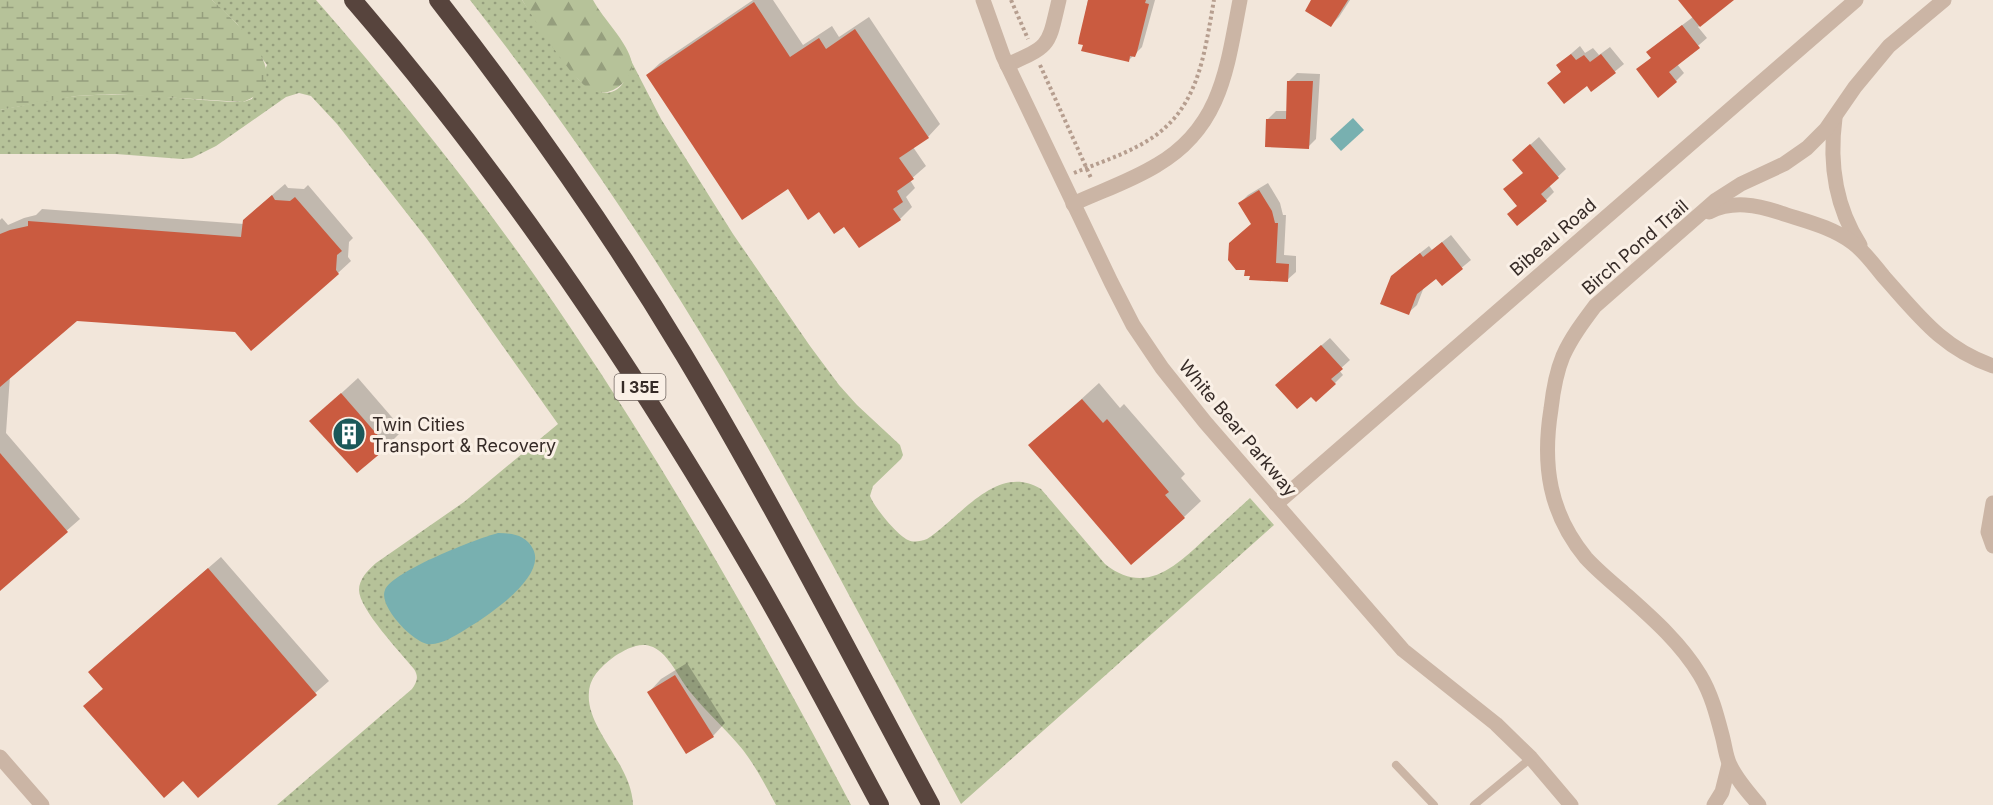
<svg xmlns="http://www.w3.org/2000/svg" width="1993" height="805" viewBox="0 0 1993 805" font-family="Inter,sans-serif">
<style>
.grass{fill:url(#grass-dots)}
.forest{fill:url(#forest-firs)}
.wetland{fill:url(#wetland-marsh)}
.water{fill:#78b0b0}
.shadow{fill:#0003}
.building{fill:#ca5b40}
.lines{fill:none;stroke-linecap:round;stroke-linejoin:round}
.path{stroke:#b69e8f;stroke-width:4;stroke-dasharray:3 3;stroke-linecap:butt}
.service{stroke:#cbb5a5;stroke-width:8}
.minor{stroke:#cbb5a5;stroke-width:15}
.tertiary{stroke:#cbb5a5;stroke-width:15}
.motorway{stroke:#57443d;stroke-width:18}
.labels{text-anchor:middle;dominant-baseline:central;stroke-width:6;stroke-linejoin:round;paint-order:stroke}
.shield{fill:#faf0e6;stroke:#716660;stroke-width:1.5}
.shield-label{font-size:16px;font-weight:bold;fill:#362b27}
.street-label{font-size:18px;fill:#362b27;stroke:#faf0e6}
.poi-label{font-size:18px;fill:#362b27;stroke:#faf0e6;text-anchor:start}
</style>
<defs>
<pattern id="grass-dots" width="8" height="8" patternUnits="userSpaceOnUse" patternTransform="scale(1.5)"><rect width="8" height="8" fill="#b6c299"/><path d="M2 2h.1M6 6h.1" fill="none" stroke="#959e7d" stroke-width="1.8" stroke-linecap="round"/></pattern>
<pattern id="forest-firs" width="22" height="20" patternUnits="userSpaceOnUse" patternTransform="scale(1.5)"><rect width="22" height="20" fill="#b6c299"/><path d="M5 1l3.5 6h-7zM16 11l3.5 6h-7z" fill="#959e7d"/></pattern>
<pattern id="wetland-marsh" width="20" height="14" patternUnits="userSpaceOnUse" patternTransform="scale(1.5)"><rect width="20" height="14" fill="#b6c299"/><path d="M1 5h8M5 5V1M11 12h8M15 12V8" fill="none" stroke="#959e7d"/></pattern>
</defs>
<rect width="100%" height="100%" fill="#f2e6da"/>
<g class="grass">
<path d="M212 0H316C407 104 493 212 570 327 674 481 764 640 851 805H776C766 786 756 767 743 750 727 730 707 713 691 693 679 679 670 655 653 647 640 641 626 649 615 656 603 665 590 676 589 692 585 728 632 764 633 805H277L412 689C417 682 419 677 414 669 401 653 359 609 359 590 359 579 368 570 376 563L464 502 558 424 427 239 337 124 311 96 299 93 286 97 216 146 192 158 182 159 116 154H0V110C25 105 51 99 77 96 129 91 181 99 233 102H243L252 99 267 65 237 24Z"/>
<path d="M470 0H522L578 79C590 91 611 101 623 83 627 77 629 67 631 60L623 45 661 119 733 234 810 346 839 385 857 405 900 445 903 455 901 459 873 486 870 496C874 507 897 535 908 540 914 543 921 541 927 539 960 518 997 462 1041 489L1105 564C1145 596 1175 567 1205 539 1220 525 1235 512 1250 498L1274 525 961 804C870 636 783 465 682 303 617 198 546 97 470 0Z"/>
</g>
<path class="forest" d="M522 0H593C603 19 628 42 632 63 633 71 628 78 623 83 615 91 604 95 593 91 572 82 536 21 522 0Z"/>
<path class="wetland" d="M0 0H212C237 23 301 80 243 102L112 94 76 96 0 110Z"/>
<g class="water">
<path d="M1353 118 1364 130 1341 151 1330 139Z"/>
<path d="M498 533C512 533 526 535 533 549 549 580 473 626 449 639 442 642 435 645 427 644 412 641 378 606 385 590 393 571 476 539 498 533Z"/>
</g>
<g class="shadow">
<path d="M753 0H773L803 45 832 26 839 37 869 17 940 124 928 137 913 147 926 166 910 180 915 188 906 197 912 207 900 219 845 225 820 210 788 187 647 75 660 63Z"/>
<path d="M1088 0H1155L1142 47 1129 60 1080 43Z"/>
<path d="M1313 0H1350L1339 17 1331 25Z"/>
<path d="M1688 0H1730L1698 27 1707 38 1677 64 1684 73 1676 81 1638 70 1652 57 1648 52 1657 44 1693 17Z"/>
<path d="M1580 46 1585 53 1593 48 1599 55 1610 47 1624 64 1592 90 1587 84 1549 83 1562 71 1558 65Z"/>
<path d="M1297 73 1320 74 1316 139 1308 147 1268 119 1276 111H1288L1289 81Z"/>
<path d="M1539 137 1566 169 1549 185 1554 192 1546 200 1519 205 1524 172 1522 152Z"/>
<path d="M1268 183 1280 203 1283 215H1286L1284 255 1296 256V272L1287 280 1251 278 1258 220 1240 203 1248 195Z"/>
<path d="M285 184 288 188 304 189 308 185 353 238 349 242 348 257 351 261 338 273 236 331 76 319 10 376 6 433 80 519 2 587 0 585V220L2 218 8 225 24 218 36 215 42 209 244 224V221L257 208Z"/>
<path d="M1451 235 1471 260 1442 284 1436 277 1424 287 1417 305 1408 313 1401 268 1429 246 1432 250Z"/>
<path d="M1330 338 1350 360 1339 370 1343 375 1335 383 1286 376Z"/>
<path d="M358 378 403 430 387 446 311 421Z"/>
<path d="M1099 383 1120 408 1124 404 1185 474 1181 478 1201 501 1184 517 1030 446Z"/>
<path d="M221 557 329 681 198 796 98 693 104 688 103 659Z"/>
<path d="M687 663 725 723 713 736 649 692 661 679Z"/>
</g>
<g class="building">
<path d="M1088 0H1146L1145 3 1149 4 1137 52 1135 57 1130 56 1129 62 1081 51 1083 45 1078 44 1079 38Z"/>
<path d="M1311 0H1348L1331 27 1305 11Z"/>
<path d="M1678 0H1734L1700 27Z"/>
<path d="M754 2 790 57 819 38 826 49 855 29 929 138 899 158 914 179 897 191 903 202 893 209 901 220 859 248 844 227 834 234 819 212 808 220 788 189 742 220 646 75Z"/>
<path d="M1682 25 1700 48 1669 72 1677 82 1658 98 1636 69 1651 58 1646 52Z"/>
<path d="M1571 54 1576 60 1584 55 1590 62 1601 54 1616 73 1591 92 1587 86 1564 104 1547 83 1561 72 1556 65Z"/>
<path d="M1287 81H1313L1309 149 1265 147 1266 119H1286Z"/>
<path d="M1530 144 1559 178 1541 194 1547 201 1517 226 1507 214 1517 206 1503 189 1523 173 1512 160Z"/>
<path d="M1259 190 1272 211 1275 223H1278L1276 263 1289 264 1288 282 1249 280 1250 276H1244L1245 270H1236L1228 260 1229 243 1251 224 1238 203Z"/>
<path d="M272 195 275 200 290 201 295 197 342 251 337 255 336 270 339 274 251 351 235 332 77 321 0 387V234L10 230 28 226V221L241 237 243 220Z"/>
<path d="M1442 242 1463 269 1442 286 1436 279 1417 294 1409 315 1380 304 1391 276 1420 253 1423 257Z"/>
<path d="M1321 345 1343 369 1331 379 1336 384 1316 402 1311 397 1297 409 1275 385Z"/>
<path d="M341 393 388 447 357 473 309 421Z"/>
<path d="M1082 399 1103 423 1107 419 1169 492 1165 495 1185 518 1131 565 1028 445Z"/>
<path d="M0 453 68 532 0 591Z"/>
<path d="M208 568 317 695 198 798 183 781 164 798 83 706 103 689 88 672Z"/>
<path d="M675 675 714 737 686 754 647 692Z"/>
</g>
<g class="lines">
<g class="path">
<path d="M1011 0 1028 39"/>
<path d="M1040 65 1091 178"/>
<path d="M1074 173C1098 163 1124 155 1147 141 1199 110 1204 55 1214 0"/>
</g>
<g class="service">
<path d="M1396 765 1434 805"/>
<path d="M1474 805 1531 758"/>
</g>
<g class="minor">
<path d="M1007 65C1052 45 1048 46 1059 0"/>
<path d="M1835 118C1829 163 1835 206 1860 245"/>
<path d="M1709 212C1733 200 1757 205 1781 213 1805 221 1832 227 1853 243 1865 252 1874 265 1884 277 1919 316 1942 348 1993 366"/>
<path d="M1993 503 1988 532 1993 546"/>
<path d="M1276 504 1856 0"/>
<path d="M1714 805 1722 792 1729 764"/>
<path d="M1759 805C1748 792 1737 780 1730 765 1726 757 1725 747 1723 739 1717 716 1712 695 1700 675 1680 642 1651 617 1623 592 1610 581 1597 570 1586 558 1549 513 1542 465 1551 409 1553 391 1556 373 1563 356 1571 338 1583 322 1595 306L1716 200 1741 184 1784 164 1807 148 1826 129 1855 87 1889 46 1944 0"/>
</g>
<g class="tertiary">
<path d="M983 0 1003 56 1111 282 1133 325 1162 368 1205 422 1403 650 1496 724 1531 758 1571 805"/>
<path d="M1073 204C1101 191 1131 181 1157 165 1222 127 1227 67 1240 0"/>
<path d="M0 757 42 805"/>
</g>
<g class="motorway">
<path d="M353 0C505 176 636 371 752 571 797 648 838 727 880 805"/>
<path d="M438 0C527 114 610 232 684 355 772 502 850 655 931 805"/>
</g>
</g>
<defs>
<g id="building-disc" transform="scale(1.725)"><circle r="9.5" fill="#1b5859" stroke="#faf0e6"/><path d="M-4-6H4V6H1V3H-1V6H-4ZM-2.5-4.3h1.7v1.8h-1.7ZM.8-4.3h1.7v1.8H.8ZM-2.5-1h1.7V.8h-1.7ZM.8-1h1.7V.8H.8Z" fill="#fff"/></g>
</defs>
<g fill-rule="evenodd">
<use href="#building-disc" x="349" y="434"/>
</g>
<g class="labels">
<rect class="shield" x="614.5" y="374" width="51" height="26" rx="4.5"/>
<g class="shield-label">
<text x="640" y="387">I 35E</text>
</g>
<g class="street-label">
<text transform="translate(1553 237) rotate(-41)">Bibeau Road</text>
<text transform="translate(1635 247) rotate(-41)">Birch Pond Trail</text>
<text transform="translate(1238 428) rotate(50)">White Bear Parkway</text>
</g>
<g class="poi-label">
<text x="372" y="424">Twin Cities<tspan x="372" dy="21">Transport &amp; Recovery</tspan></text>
</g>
</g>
</svg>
